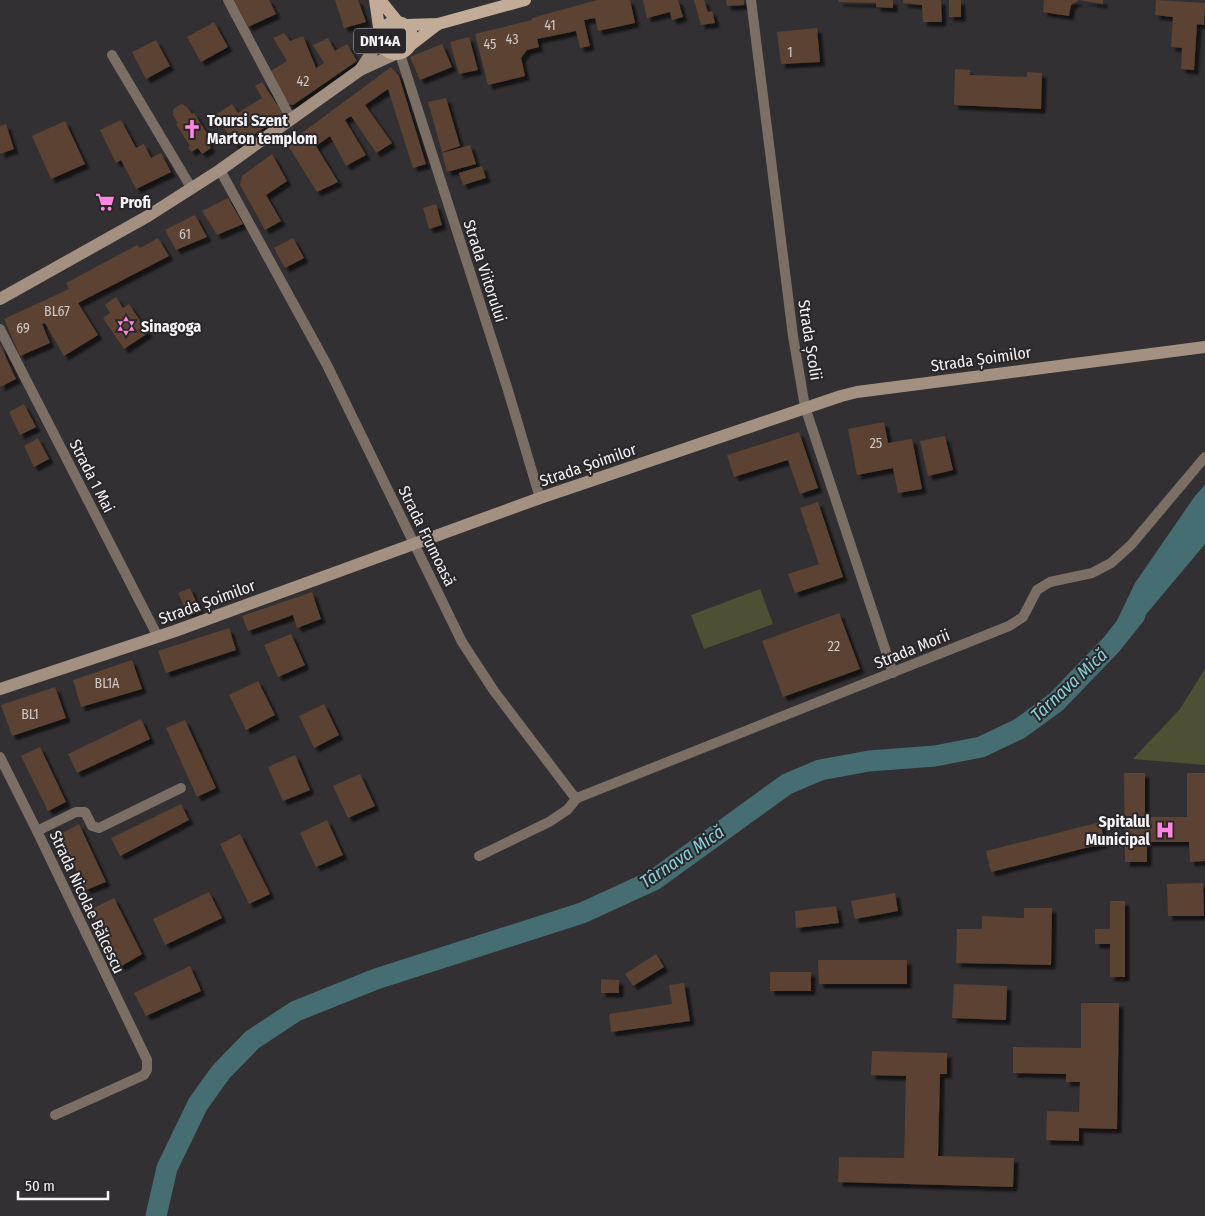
<svg xmlns="http://www.w3.org/2000/svg" width="1205" height="1216" viewBox="0 0 1205 1216" font-family="'Fira Sans Condensed',sans-serif">
<style>
.green{fill:#4d5033}
.water{fill:#456d72}
.lines{fill:none;stroke-linecap:round;stroke-linejoin:round}
.river{stroke:#456d72;stroke-width:21}
.building{fill:#5b4230;filter:url(#shadow)}
.street{stroke:#7a6e65;stroke-width:10}
.secondary{stroke:#a39081;stroke-width:12}
.primary{stroke:#c2ab97;stroke-width:12}
.labels{text-anchor:middle;dominant-baseline:central;stroke-width:4;stroke-linejoin:round;paint-order:stroke}
.number-label{font-size:14px;fill:#cfc8c4}
.shield{fill:#292629;stroke:#b8b6b8;stroke-width:1}
.shield-label{font-size:15px;font-weight:bold;fill:#f6f4f6}
.poi-label{font-size:16px;font-weight:bold;fill:#f6f4f6;stroke:#292629;text-anchor:start}
.street-label{font-size:16px;fill:#f6f4f6;stroke:#292629}
.water-label{font-size:18px;font-style:italic;fill:#87d2dd;stroke:#292629}
</style>
<defs>
<filter id="shadow"><feDropShadow dx="4.5" dy="4.5" stdDeviation="1" flood-color="#0009"/></filter>
</defs>
<rect width="100%" height="100%" fill="#333033"/>
<g class="green">
<circle cx="396" cy="38" r="7"/>
<path d="M760 589 773 624 704 649 691 615Z"/>
<path d="M1205 669V765L1133 759 1180 709Z"/>
</g>
<path class="water" d="M1205 485V544L1122 643 1112 631 1135 583 1195 496Z"/>
<g class="lines">
<path class="river" d="M156 1216 167 1168 198 1104 221 1072 252 1040 296 1011 376 979 582 913 654 880 787 784 820 770 869 761 935 756 981 747 1019 729 1056 702 1111 645 1135 615"/>
</g>
<g class="building">
<path d="M234 0H269L276 14 248 27Z"/>
<path d="M335 0H358L366 22 344 28Z"/>
<path d="M597 0H630L635 23 598 31 595 18 584 20 590 46 580 48 576 31 537 39 539 47 527 50 521 58 525 76 488 85 475 34 532 20V18Z"/>
<path d="M643 0H678L683 17 672 20 670 12 647 18Z"/>
<path d="M694 0H704L708 12 712 11 715 23 701 25Z"/>
<path d="M726 0H744V5L727 6Z"/>
<path d="M839 0H893V8L876 7V3L838 2Z"/>
<path d="M903 0H941L942 22H923L922 5 903 3Z"/>
<rect x="949" y="0" width="12" height="17"/>
<path d="M1044 0H1079L1071 5 1069 16 1043 12Z"/>
<path d="M1079 0H1103V4Z"/>
<path d="M1156 0 1205 3 1204 25 1197 24 1194 70 1181 69 1182 48 1171 47 1173 17 1155 15Z"/>
<path d="M214 22 228 47 201 62 187 37Z"/>
<path d="M817 28 820 62 781 64 777 32Z"/>
<path d="M284 33 290 41 303 36 316 68 324 63 313 45 328 38 335 51 347 44 357 61 293 105 288 104 269 72 287 61 273 38Z"/>
<path d="M469 37 478 70 459 74 450 42Z"/>
<path d="M156 40 170 66 146 79 132 52Z"/>
<path d="M442 44 452 67 420 80 410 57Z"/>
<path d="M391 67 399 76 426 164 413 168 388 89 365 105 392 143 376 153 351 116 345 120 366 155 346 166 330 136 316 146 338 182 317 192 287 144Z"/>
<path d="M955 69 970 70V75L1027 77V72L1042 73 1041 109 954 105Z"/>
<path d="M262 82 284 115 236 146 215 115 232 104 238 113 262 98 255 86Z"/>
<path d="M446 98 460 146 442 152 428 102Z"/>
<path d="M182 104 187 107 192 114 194 113 208 135 210 134 213 139 207 142 211 148 202 154 198 148 191 152 188 147 190 146 176 124 178 123 173 115V110L177 106Z"/>
<path d="M121 120 136 148 144 144 151 158 161 153 171 172 136 189 121 160 116 163 100 130Z"/>
<path d="M65 121 85 164 51 179 32 136Z"/>
<path d="M6 124 14 149 0 154V126Z"/>
<path d="M470 145 476 164 447 172 442 153Z"/>
<path d="M272 154 287 181 266 195 281 221 265 230 240 185 242 176Z"/>
<path d="M482 166 486 178 463 185 459 173Z"/>
<path d="M228 198 243 224 217 235 202 211Z"/>
<path d="M436 204 442 225 429 229 423 208Z"/>
<path d="M195 215 207 237 176 250 165 230Z"/>
<path d="M158 238 169 256 78 303 98 335 64 356 45 323 42 324 50 343 20 356 4 319 69 289 66 283 137 245 140 248Z"/>
<path d="M293 238 304 258 285 268 274 248Z"/>
<path d="M116 297 123 308 129 304 148 333 124 349 103 318 110 313 105 305Z"/>
<path d="M0 344 16 379 0 387Z"/>
<path d="M24 404 36 427 20 435 9 412Z"/>
<path d="M884 422 888 443 912 439 922 489 898 493 893 468 857 475 848 429Z"/>
<path d="M799 432 818 488 800 494 788 460 734 477 727 455Z"/>
<path d="M945 436 953 470 928 476 920 441Z"/>
<path d="M38 438 49 459 34 467 24 446Z"/>
<path d="M818 502 843 577 795 593 788 574 819 564 800 508Z"/>
<path d="M190 588 199 608 187 613 178 593Z"/>
<path d="M312 592 321 619 297 628 293 615 248 631 242 616Z"/>
<path d="M839 613 860 669 783 697 762 641Z"/>
<path d="M229 628 236 650 166 673 158 651Z"/>
<path d="M291 634 305 665 278 677 264 645Z"/>
<path d="M132 660 142 689 81 707 73 680Z"/>
<path d="M258 681 275 715 246 730 229 695Z"/>
<path d="M55 687 66 718 12 736 1 705Z"/>
<path d="M324 704 339 735 314 748 299 716Z"/>
<path d="M141 719 150 739 77 773 68 754Z"/>
<path d="M185 720 216 788 197 797 166 728Z"/>
<path d="M40 747 66 802 48 811 21 756Z"/>
<path d="M295 755 310 790 283 801 268 767Z"/>
<path d="M1124 773H1145V817H1187V773H1205V861L1190 862 1189 842H1147V862H1125Z"/>
<path d="M360 774 375 806 348 818 333 786Z"/>
<path d="M181 804 189 820 120 856 111 838Z"/>
<path d="M327 820 343 855 316 867 300 833Z"/>
<path d="M1100 822 1105 843 991 872 986 851Z"/>
<path d="M79 824 106 882 86 890 59 835Z"/>
<path d="M240 834 270 894 249 904 220 844Z"/>
<path d="M1203 883 1204 916H1168L1167 884Z"/>
<path d="M209 892 222 918 165 945 153 919Z"/>
<path d="M895 893 898 911 855 919 851 901Z"/>
<path d="M114 898 142 954 120 967 90 910Z"/>
<path d="M1110 901H1125V977H1110V944H1095V929H1110Z"/>
<path d="M836 906 839 923 796 928 795 911Z"/>
<path d="M1024 908H1052L1051 965 956 963 957 929H982V916L1024 918Z"/>
<path d="M656 954 664 967 633 986 625 974Z"/>
<path d="M818 960H907V984H819Z"/>
<path d="M190 966 201 991 146 1016 134 993Z"/>
<rect x="770" y="972" width="41" height="19"/>
<path d="M601 979 619 980V993H601Z"/>
<path d="M684 983 690 1021 611 1032 609 1014 672 1004 669 985Z"/>
<path d="M954 984 1007 986 1006 1020 952 1018Z"/>
<path d="M1081 1003H1119L1117 1129 1079 1128V1141L1046 1140 1047 1111 1079 1112 1080 1082H1066V1074L1013 1073V1047L1081 1048Z"/>
<path d="M872 1051 947 1053V1074H940L938 1156 1014 1158 1013 1187 838 1182 839 1157 904 1158 906 1076 871 1075Z"/>
</g>
<g class="lines">
<g class="street">
<path d="M228 0 291 119"/>
<path d="M751 0 793 336 805 407 893 673"/>
<path d="M400 54 507 387 540 498"/>
<path d="M112 55 192 189"/>
<path d="M220 170 327 365 462 642 494 691 573 795 577 798"/>
<path d="M0 329 158 637"/>
<path d="M0 757 37 831 147 1060V1070L144 1075 55 1115"/>
<path d="M577 798 1009 626 1023 617 1037 590 1050 582 1092 573 1111 563 1131 545 1205 457"/>
<path d="M37 831 76 812H85L92 826 99 828 181 788"/>
<path d="M479 856 549 822 567 810 577 798"/>
</g>
<g class="secondary">
<path d="M360 70 380 40"/>
<path d="M0 299 148 216 220 170 360 70 395 54"/>
<path d="M0 689 175 631 540 498 841 396 857 392 1205 347"/>
</g>
<g class="primary">
<path d="M375 0 380 34"/>
<path d="M380 0 397 21"/>
<circle cx="396" cy="38" r="16"/>
<path d="M407 25 438 24 525 0"/>
<path d="M412 44 438 24"/>
</g>
</g>
<defs>
<g id="church-bare" transform="scale(1.5)"><path d="M-1.2-6h2.4v3.5h3.3v2.4h-3.3V6h-2.4V-.1h-3.3v-2.4h3.3Z" fill="#ff85de" stroke="#292629" stroke-width="2.5" paint-order="stroke"/></g>
<g id="supermarket-bare" transform="scale(1.5)"><path d="M-6-5.5h2.5l.6 2H6L4.5 2H-2.5L-4.4-4H-6ZM-1.5 3.2a1.3 1.3 0 1 0 .1 0ZM3 3.2a1.3 1.3 0 1 0 .1 0Z" fill="#ff85de" stroke="#292629" stroke-width="2.5" paint-order="stroke"/></g>
<g id="synagogue-bare" transform="scale(1.5)"><path d="M0-6.5L5.6 3.2H-5.6ZM0 6.5L5.6-3.2H-5.6Z" fill="#ff85de" stroke="#292629" stroke-width="2.5" paint-order="stroke"/></g>
<g id="hospital-bare" transform="scale(1.5)"><path d="M-5-5h3v3.5h4V-5h3V5h-3V1.5h-4V5h-3Z" fill="#ff85de" stroke="#292629" stroke-width="2.5" paint-order="stroke"/></g>
</defs>
<g fill-rule="evenodd">
<use href="#church-bare" x="192" y="129"/>
<use href="#supermarket-bare" x="105" y="202"/>
<use href="#synagogue-bare" x="126" y="326"/>
<use href="#hospital-bare" x="1165" y="830"/>
</g>
<g class="labels">
<g class="number-label">
<text x="550" y="25">41</text>
<text x="512" y="39">43</text>
<text x="490" y="44">45</text>
<text x="790" y="52">1</text>
<text x="303" y="81">42</text>
<text x="185" y="234">61</text>
<text x="57" y="311">BL67</text>
<text x="23" y="328">69</text>
<text x="876" y="443">25</text>
<text x="834" y="646">22</text>
<text x="107" y="683">BL1A</text>
<text x="30" y="714">BL1</text>
</g>
<rect class="shield" x="354" y="28.5" width="52" height="25" rx="4"/>
<g class="shield-label">
<text x="380" y="41">DN14A</text>
</g>
<g class="poi-label">
<text x="207" y="120">Toursi Szent<tspan x="207" dy="18">Marton templom</tspan></text>
<text x="120" y="202">Profi</text>
<text x="141" y="326">Sinagoga</text>
<text x="1150" y="821" text-anchor="end">Spitalul<tspan x="1150" dy="18">Municipal</tspan></text>
</g>
<g class="street-label">
<text transform="translate(485 271) rotate(72)">Strada Viitorului</text>
<text transform="translate(810 340) rotate(81)">Strada Școlii</text>
<text transform="translate(981 359) rotate(-8)">Strada Șoimilor</text>
<text transform="translate(588 465) rotate(-19)">Strada Șoimilor</text>
<text transform="translate(92 476) rotate(63)">Strada 1 Mai</text>
<text transform="translate(427 536) rotate(64)">Strada Frumoasă</text>
<text transform="translate(207 602) rotate(-20)">Strada Șoimilor</text>
<text transform="translate(912 649) rotate(-22)">Strada Morii</text>
<text transform="translate(87 902) rotate(65)">Strada Nicolae Bălcescu</text>
</g>
<g class="water-label">
<text transform="translate(1069 685) rotate(-43)">Târnava Mică</text>
<text transform="translate(682 857) rotate(-34)">Târnava Mică</text>
</g>
</g>
<path d="M18 1191v8h90v-8" fill="none" stroke="#f6f4f6" stroke-width="2.5"/>
<text x="25" y="1191" font-size="15" fill="#f6f4f6" stroke="#292629" stroke-width="4" paint-order="stroke">50 m</text>
</svg>
